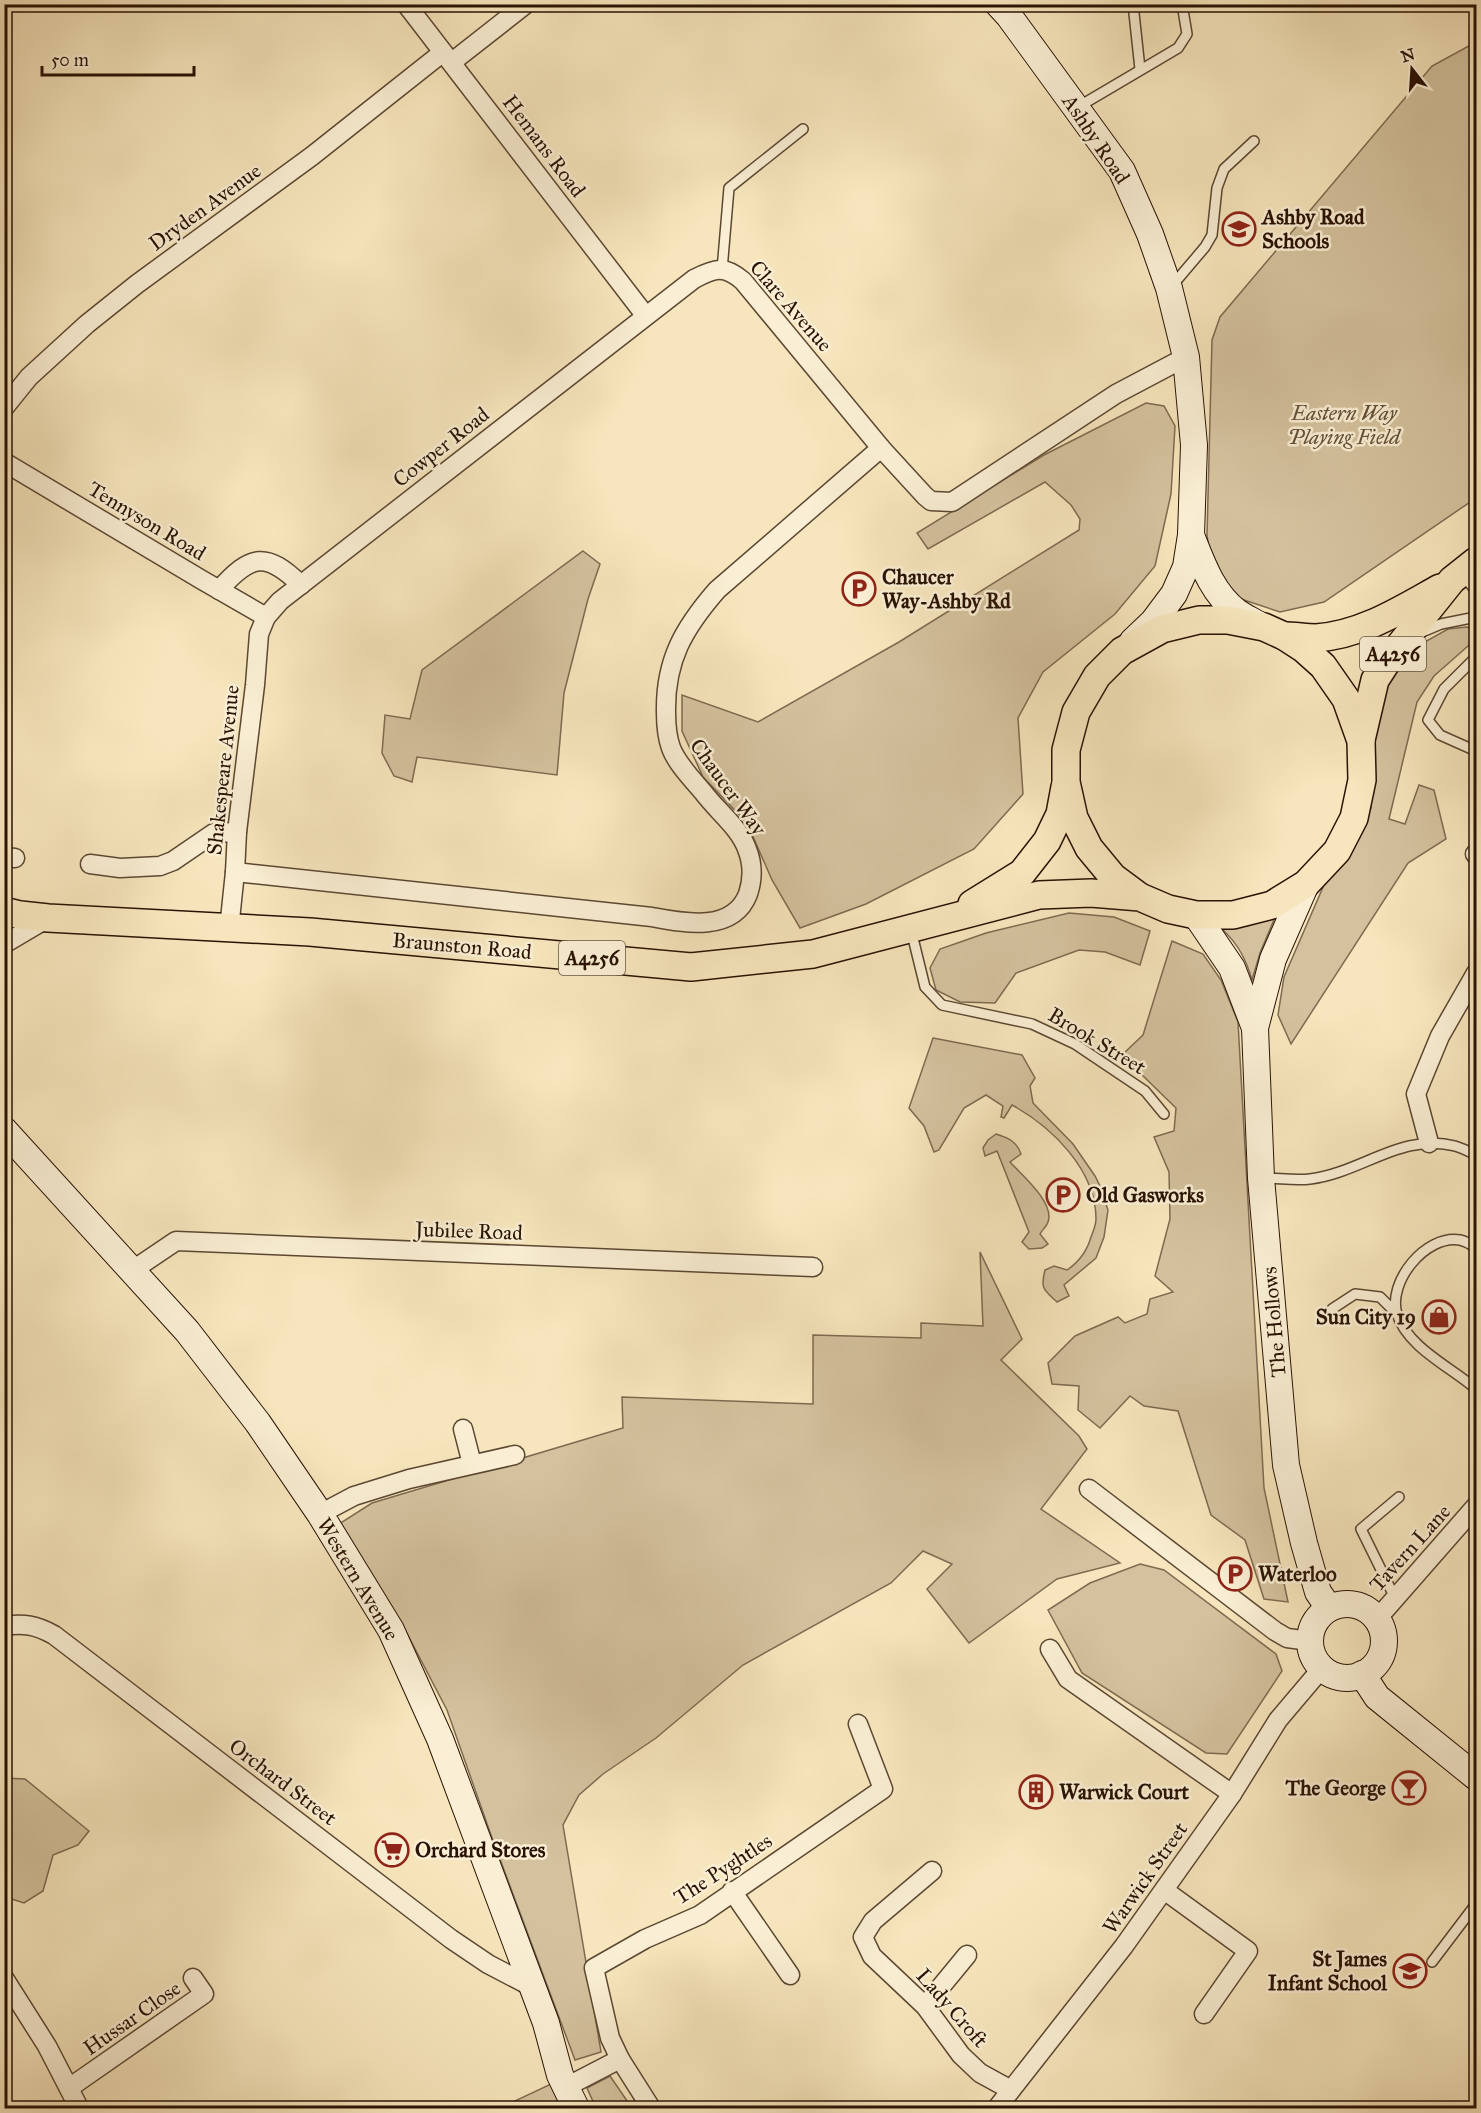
<svg xmlns="http://www.w3.org/2000/svg" width="1481" height="2113" viewBox="0 0 1481 2113" font-family="'IM FELL Great Primer',serif">
<style>
.green{fill:#d4c29e;stroke:#7e6a51;stroke-width:1.5}
.lines{fill:none;stroke-linecap:round;stroke-linejoin:round}
.lane-casing{stroke:#5c4732;stroke-width:12}
.street-casing{stroke:#5c4732;stroke-width:21}
.secondary-casing{stroke:#291204;stroke-width:28}
.primary-casing{stroke:#291204;stroke-width:30}
.lane{stroke:#faefd4;stroke-width:9}
.street{stroke:#faefd4;stroke-width:18}
.secondary{stroke:#faefd4;stroke-width:26}
.primary{stroke:#f7e6bd;stroke-width:27}
.labels{text-anchor:middle;dominant-baseline:central;stroke-width:5;stroke-linejoin:round;paint-order:stroke}
.shield{fill:#faefd4;stroke:#685442;stroke-width:1.5}
.shield-label{font-size:20px;font-weight:bold;fill:#291204}
.street-label{font-size:21px;fill:#291204;stroke:#faefd4}
.poi-label{font-size:21px;font-weight:bold;fill:#291204;stroke:#faefd4;text-anchor:start}
.park-label{font-size:21px;font-style:italic;fill:#65503a;stroke:#faefd4}
</style>
<rect width="100%" height="100%" fill="#f7e6bd"/>
<filter id="stains"><feTurbulence type="fractalNoise" baseFrequency=".00333" numOctaves="4"/><feColorMatrix values="0 0 0 0 .2 0 0 0 0 .09 0 0 0 0 .02 0 0 0 .5 -.17"/></filter>
<radialGradient id="worn" r=".72"><stop offset=".6" stop-color="#630" stop-opacity="0"/><stop offset="1" stop-color="#630" stop-opacity=".3"/></radialGradient>
<g class="green">
<path d="M1476 42V498L1324 602 1280 612 1238 598 1213 570 1207 536 1212 340 1220 317 1432 66Z"/>
<path d="M1146 403 1164 406 1175 426 1171 494 1155 566 1115 614 1043 672 1018 718 1023 794 974 849 866 904 800 928 772 880 747 823 703 777 682 731V695L758 722 899 642 1079 530 1080 519 1071 505 1045 482 928 549 917 533 1044 455Z"/>
<path d="M583 551 600 564 588 599 564 693 557 775 417 757 412 782 394 776 382 753 385 715 410 719 422 670Z"/>
<path d="M1467 627 1476 631V639L1434 676 1417 702 1389 819 1405 824 1419 785 1434 790 1446 839 1408 863 1291 1044 1278 1015 1284 977 1324 885 1352 849 1371 808 1376 697 1394 666 1421 644 1448 629Z"/>
<path d="M1069 913 1114 917 1150 931 1140 965 1105 952 1079 950 1016 973 995 1003 960 1002 936 990 930 968 940 949 986 933Z"/>
<path d="M1276 915 1260 953 1252 980C1246 959 1238 944 1222 929L1247 926Z"/>
<path d="M1172 941 1203 954 1221 980 1238 1022 1264 1488 1288 1602 1264 1599 1245 1540 1211 1515 1178 1411 1144 1406 1130 1396 1100 1428 1078 1410 1079 1386 1052 1384 1048 1363 1075 1336 1118 1317 1125 1323 1147 1314 1150 1299 1173 1292 1155 1276 1170 1219 1169 1172 1154 1137 1174 1131 1176 1108 1140 1073 1124 1053 1143 1035Z"/>
<path d="M933 1038 1022 1055 1035 1078 1030 1086 1033 1103 1073 1144 1095 1176 1100 1186 1108 1210 1104 1237 1096 1258 1064 1285 1069 1296 1057 1302C1044 1290 1040 1289 1045 1270L1054 1266 1067 1270C1079 1262 1087 1251 1091 1237 1093 1232 1096 1225 1096 1219 1096 1170 1052 1127 1012 1105L1004 1118 1001 1117 1003 1106 986 1095 964 1108 939 1150 934 1152 924 1126 909 1108Z"/>
<path d="M996 1134C1009 1138 1017 1142 1021 1154L1010 1162C1022 1175 1055 1203 1048 1222 1047 1226 1042 1230 1040 1234L1048 1244 1042 1248 1029 1249 1022 1242 1029 1232 997 1151 985 1156 983 1148 988 1140Z"/>
<path d="M980 1252 1022 1339 1001 1360 1079 1436 1087 1449 1041 1509 1120 1563 1057 1579 969 1643 927 1589 952 1564 923 1551 891 1583 743 1665 656 1738 603 1774 579 1795 563 1825 601 2052 575 2060 491 1835 447 1710 402 1624 336 1526 372 1503 623 1428 622 1397 813 1404V1335L921 1338V1323L983 1326Z"/>
<path d="M1140 1564 1164 1570 1276 1654 1282 1671 1227 1754 1206 1753 1082 1673 1048 1610 1090 1583Z"/>
<path d="M4 1778 25 1779 89 1831 78 1845 53 1855 43 1891 24 1903 5 1897Z"/>
<path d="M610 2076 632 2108H596L587 2088Z"/>
<path d="M551 2084 562 2108H500Z"/>
</g>
<g class="lines">
<g class="lane-casing">
<g id="lane">
<path d="M1133 4 1140 69"/>
<path d="M1078 107 1178 48 1187 34 1182 4"/>
<path d="M722 270 729 188 803 129"/>
<path d="M1171 287 1205 247 1212 235 1217 188 1224 169 1254 141"/>
<path d="M1422 632 1441 624 1476 617"/>
<path d="M1476 657 1444 689 1428 720 1440 735 1476 751"/>
<path d="M911 930 925 987 942 1005 1032 1024 1075 1044 1145 1091 1164 1114"/>
<path d="M1264 1178C1279 1178 1295 1181 1310 1179 1361 1173 1402 1132 1455 1146 1462 1148 1470 1152 1476 1155"/>
<path d="M1476 1248C1472 1245 1465 1241 1460 1240 1426 1234 1387 1282 1397 1314 1408 1348 1451 1367 1476 1389"/>
<path d="M1332 1309 1355 1294 1380 1297 1397 1314"/>
<path d="M1395 1598 1361 1529 1399 1497"/>
<path d="M1432 1962 1476 1904"/>
</g>
</g>
<g class="street-casing">
<g id="street">
<path d="M406 4 645 315"/>
<path d="M452 62 526 4"/>
<path d="M4 408 29 377 87 324 137 284 312 156 442 53"/>
<path d="M4 462 202 580 266 617"/>
<path d="M1464 570 1476 584"/>
<path d="M219 590C251 554 266 551 301 585"/>
<path d="M1475 854 1476 855"/>
<path d="M4 857 15 858"/>
<path d="M90 864 120 868 160 866 173 861 214 833 237 832"/>
<path d="M235 872 652 917C684 923 733 933 748 894 753 879 753 864 747 849 739 827 717 811 703 792 692 779 677 764 671 748 667 737 666 723 666 712 665 660 684 628 717 590L881 448"/>
<path d="M229 929 235 872 237 832 255 685 259 634 266 617 280 601 694 279C715 268 724 265 743 281L881 448 925 496 931 501 952 502 1116 394 1186 357"/>
<path d="M4 944 48 918"/>
<path d="M1429 1143 1416 1094 1440 1036 1476 973"/>
<path d="M133 1270 176 1241 813 1267"/>
<path d="M463 1429 472 1464"/>
<path d="M1089 1489 1275 1631 1287 1638 1310 1641"/>
<path d="M320 1514 354 1496 409 1479 515 1455"/>
<path d="M1377 1619 1476 1506"/>
<path d="M4 1626C24 1623 36 1625 54 1635L451 1939 488 1964 532 1987"/>
<path d="M1050 1649 1068 1679 1232 1794"/>
<path d="M932 1871 873 1921 863 1937 872 1956 925 2006 961 2055 980 2073 1011 2090"/>
<path d="M1164 1890 1248 1951 1204 2014"/>
<path d="M732 1891 790 1975"/>
<path d="M4 1978 47 2046 79 2108"/>
<path d="M925 2006 967 1955"/>
<path d="M620 2059 651 2108"/>
<path d="M566 2087 620 2059 610 2038 594 1968 645 1939 700 1915 883 1789 858 1724"/>
<path d="M69 2088 204 1994 193 1978"/>
<path d="M997 2108 1124 1946 1232 1794 1278 1720 1322 1668"/>
</g>
</g>
<g class="secondary-casing">
<g id="secondary">
<path d="M998 4 1009 16 1122 171 1150 234 1169 288 1186 357 1194 445 1191 535 1186 567 1174 594 1153 622 1133 641"/>
<path d="M1191 535C1202 563 1212 593 1237 612 1244 617 1253 621 1261 626"/>
<path d="M1306 884 1273 959 1255 1028 1261 1178 1286 1465 1304 1543 1318 1592 1329 1608"/>
<path d="M1196 915 1232 968 1255 1028"/>
<path d="M4 1130 187 1331 258 1423 320 1514 391 1630 440 1739 546 2023 560 2075 576 2108"/>
<circle cx="1347" cy="1641" r="37"/>
<path d="M1362 1674 1377 1697 1476 1777"/>
</g>
</g>
<g class="primary-casing">
<g id="primary">
<path d="M1284 636C1295 636 1306 638 1316 638 1362 635 1402 609 1440 588"/>
<path d="M1361 740 1375 680 1388 660 1452 580 1476 561"/>
<path d="M972 904 1022 873 1047 841 1060 814 1065 787"/>
<path d="M4 911 20 915 48 918 310 932 691 967 813 954 1039 895 1091 893 1140 897 1168 909 1196 915H1233L1272 905 1306 884 1337 851 1354 818 1362 780 1361 741 1346 699 1323 666 1304 649 1284 636 1264 627 1228 620H1199L1162 629 1122 651 1097 676 1076 712 1066 750V782L1074 818 1089 848 1113 877 1140 897"/>
</g>
</g>
<use href="#lane" class="lane"/>
<use href="#street" class="street"/>
<use href="#secondary" class="secondary"/>
<use href="#primary" class="primary"/>
</g>
<defs>
<g id="school-ring" transform="scale(1.725)"><circle r="9.5" fill="#faefd4" stroke="#8f2418" stroke-width="1.5"/><path d="M0-5L7-2L0 1L-7-2ZM-4 1L0 2.5L4 1V4Q0 6-4 4Z" fill="#8f2418"/></g>
<g id="parking-ring" transform="scale(1.725)"><circle r="9.5" fill="#faefd4" stroke="#8f2418" stroke-width="1.5"/><path d="M-3.5-5.5H1a3.5 3.5 0 0 1 0 7H-1V5.5H-3.5ZM-1-3.4V-.6H.8a1.4 1.4 0 0 0 0-2.8Z" fill="#8f2418"/></g>
<g id="shop-ring" transform="scale(1.725)"><circle r="9.5" fill="#faefd4" stroke="#8f2418" stroke-width="1.5"/><path d="M-5-2.5h2.3a2.7 3.5 0 0 1 5.4 0H5L5.5 6h-11ZM-1.5-2.5h3a1.5 2.3 0 0 0-3 0Z" fill="#8f2418"/></g>
<g id="bar-ring" transform="scale(1.725)"><circle r="9.5" fill="#faefd4" stroke="#8f2418" stroke-width="1.5"/><path d="M-6-5H6L.8 .8V4.5H3.5V6h-7V4.5H-.8V.8Z" fill="#8f2418"/></g>
<g id="building-ring" transform="scale(1.725)"><circle r="9.5" fill="#faefd4" stroke="#8f2418" stroke-width="1.5"/><path d="M-4-6H4V6H1V3H-1V6H-4ZM-2.5-4.3h1.7v1.8h-1.7ZM.8-4.3h1.7v1.8H.8ZM-2.5-1h1.7V.8h-1.7ZM.8-1h1.7V.8H.8Z" fill="#8f2418"/></g>
<g id="supermarket-ring" transform="scale(1.725)"><circle r="9.5" fill="#faefd4" stroke="#8f2418" stroke-width="1.5"/><path d="M-6-5.5h2.5l.6 2H6L4.5 2H-2.5L-4.4-4H-6ZM-1.5 3.2a1.3 1.3 0 1 0 .1 0ZM3 3.2a1.3 1.3 0 1 0 .1 0Z" fill="#8f2418"/></g>
</defs>
<g fill-rule="evenodd">
<use href="#school-ring" x="1239" y="229"/>
<use href="#parking-ring" x="859" y="589"/>
<use href="#parking-ring" x="1063" y="1195"/>
<use href="#shop-ring" x="1439" y="1317"/>
<use href="#parking-ring" x="1235" y="1574"/>
<use href="#bar-ring" x="1409" y="1788"/>
<use href="#building-ring" x="1036" y="1792"/>
<use href="#supermarket-ring" x="392" y="1850"/>
<use href="#school-ring" x="1410" y="1971"/>
</g>
<g class="labels">
<g class="shield">
<rect x="1360" y="637" width="66" height="34" rx="4.5"/>
<rect x="559" y="941" width="66" height="34" rx="4.5"/>
</g>
<g class="shield-label">
<text x="1393" y="654">A4256</text>
<text x="592" y="958">A4256</text>
</g>
<g class="street-label">
<text transform="translate(1096 139) rotate(56)">Ashby Road</text>
<text transform="translate(544 146) rotate(53)">Hemans Road</text>
<text transform="translate(205 207) rotate(-36)">Dryden Avenue</text>
<text transform="translate(791 306) rotate(49)">Clare Avenue</text>
<text transform="translate(441 447) rotate(-38)">Cowper Road</text>
<text transform="translate(147 521) rotate(31)">Tennyson Road</text>
<text transform="translate(223 770) rotate(-84)">Shakespeare Avenue</text>
<text transform="translate(728 787) rotate(54)">Chaucer Way</text>
<text transform="translate(462 946) rotate(5)">Braunston Road</text>
<text transform="translate(1097 1041) rotate(31)">Brook Street</text>
<text transform="translate(469 1231) rotate(2)">Jubilee Road</text>
<text transform="translate(1274 1322) rotate(-95)">The Hollows</text>
<text transform="translate(1410 1548) rotate(-48)">Tavern Lane</text>
<text transform="translate(358 1579) rotate(59)">Western Avenue</text>
<text transform="translate(283 1782) rotate(37)">Orchard Street</text>
<text transform="translate(723 1869) rotate(-33)">The Pyghtles</text>
<text transform="translate(1145 1878) rotate(-55)">Warwick Street</text>
<text transform="translate(952 2008) rotate(49)">Lady Croft</text>
<text transform="translate(132 2018) rotate(-35)">Hussar Close</text>
</g>
<g class="poi-label">
<text x="1262" y="217">Ashby Road<tspan x="1262" dy="24">Schools</tspan></text>
<text x="882" y="577">Chaucer<tspan x="882" dy="24">Way-Ashby Rd</tspan></text>
<text x="1086" y="1195">Old Gasworks</text>
<text x="1416" y="1317" text-anchor="end">Sun City 19</text>
<text x="1258" y="1574">Waterloo</text>
<text x="1386" y="1788" text-anchor="end">The George</text>
<text x="1059" y="1792">Warwick Court</text>
<text x="415" y="1850">Orchard Stores</text>
<text x="1387" y="1959" text-anchor="end">St James<tspan x="1387" dy="24">Infant School</tspan></text>
</g>
<g class="park-label">
<text x="1344" y="413">Eastern Way<tspan x="1344" dy="24">Playing Field</tspan></text>
</g>
</g>
<rect width="1481" height="2113" fill="none" stroke="#f7e6bd" stroke-width="24"/>
<rect x="6" y="6" width="1469" height="2101" fill="none" stroke="#291204" stroke-width="3"/>
<rect x="12" y="12" width="1457" height="2089" fill="none" stroke="#291204" stroke-width="1.5"/>
<g transform="translate(1412 69) rotate(343)" stroke="#faefd4" stroke-width="4.5" paint-order="stroke">
<path d="M0-4.5L10 22L0 15L-10 22Z" fill="#291204"/>
<text y="-9" font-size="16" font-weight="bold" text-anchor="middle" fill="#291204">N</text>
</g>
<path d="M42 66v9h152v-9" fill="none" stroke="#291204" stroke-width="3"/>
<text x="51" y="66" font-size="18" fill="#291204" stroke="#faefd4" stroke-width="4.5" paint-order="stroke">50 m</text>
<rect width="100%" height="100%" filter="url(#stains)"/>
<rect width="100%" height="100%" fill="url(#worn)"/>
</svg>
